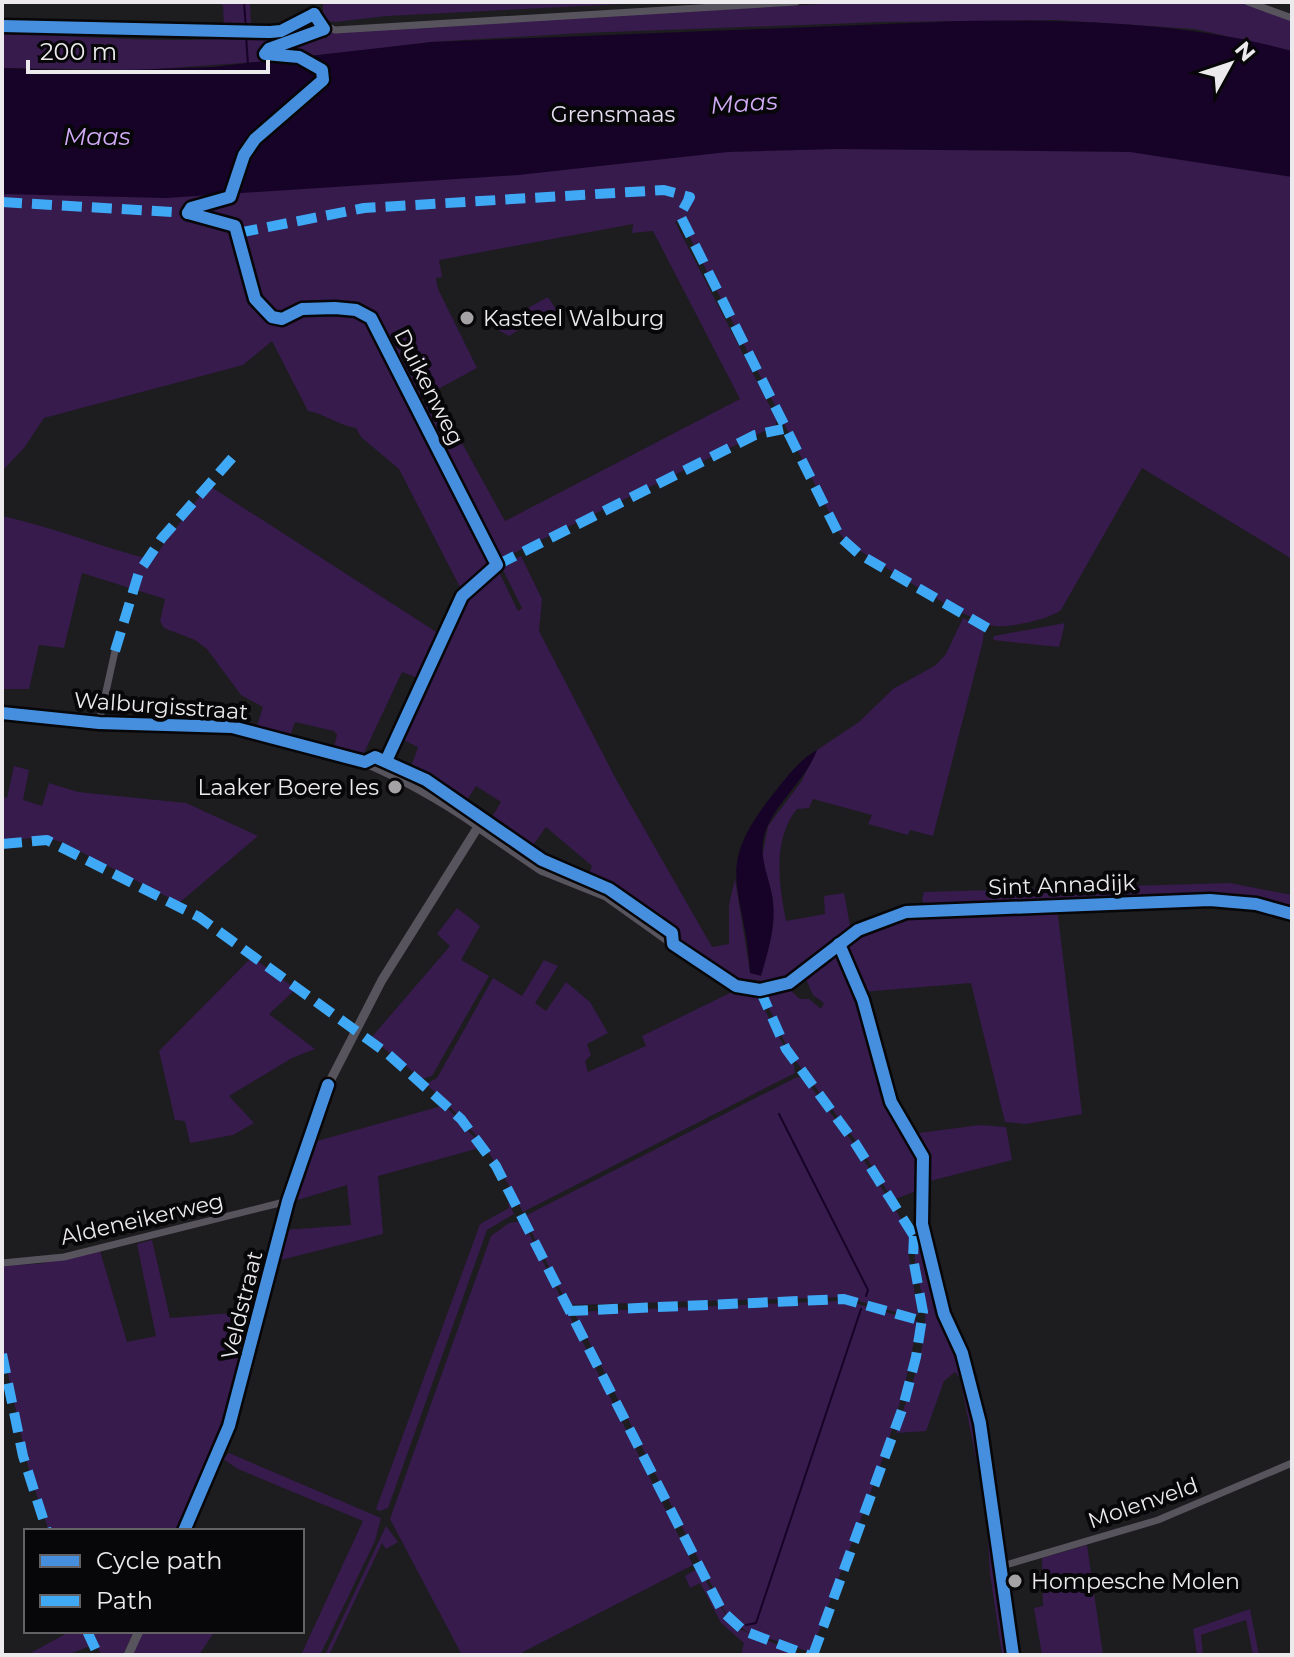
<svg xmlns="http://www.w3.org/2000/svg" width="1294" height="1657" viewBox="0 0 1294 1657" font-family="Montserrat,sans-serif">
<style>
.green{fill:#361b4c}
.water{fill:#170327}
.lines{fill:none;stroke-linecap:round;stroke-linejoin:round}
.stream{stroke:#170327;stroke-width:2}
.ferry{stroke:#d1abf7;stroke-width:2;stroke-dasharray:10 8;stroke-linecap:butt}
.minor{stroke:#58545d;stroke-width:7}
.tertiary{stroke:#58545d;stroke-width:9}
.quiet{stroke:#3fa9f5;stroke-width:10;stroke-dasharray:20 10;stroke-linecap:butt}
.cycleway-casing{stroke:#070608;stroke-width:17}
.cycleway{stroke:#468fdf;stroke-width:12}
.poi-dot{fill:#a4a2a5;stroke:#070608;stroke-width:3}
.labels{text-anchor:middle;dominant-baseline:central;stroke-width:8;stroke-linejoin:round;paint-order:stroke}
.park-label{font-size:22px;fill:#e7ddf1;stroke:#070608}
.poi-label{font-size:22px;fill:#eceaed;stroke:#070608;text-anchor:start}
.street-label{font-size:22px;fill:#eceaed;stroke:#070608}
.water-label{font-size:24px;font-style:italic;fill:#d1abf7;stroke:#070608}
</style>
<rect width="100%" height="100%" fill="#1d1c1f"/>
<g class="green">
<path d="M209 2H250L251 28 224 29 223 5Z"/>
<path d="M323 2H622L623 4 387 16 335 22 327 21 323 14Z"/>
<path d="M861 2H1239L1292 21V51L1195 29 1056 20 882 22 583 33 431 42 316 57 279 51 319 35 327 39 325 31Z"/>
<path d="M305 23 322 29 261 51 264 57 299 59 141 70 2 68V34C86 34 230 53 305 23Z"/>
<path d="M1292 88V559L1142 468 1061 610C1050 619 1010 628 995 626 968 622 878 562 849 544L840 534 681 220 675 222 777 420 775 426 500 560 418 406 436 396 505 521 740 399 653 231 632 233 633 224 439 260 442 277 436 278 438 289 477 368 416 401C378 315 379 289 277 318L255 296 237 226 191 211 239 196 185 210 187 215 234 228 252 297 274 320C306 311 336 309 368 320L491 562V567L462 591 399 469 361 437 356 428C337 425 326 414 308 411L272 341 243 365 44 418 24 448 2 471V130Z"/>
<path d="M548 297 561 317C549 326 540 331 525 326L509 336 498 330 500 323Z"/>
<path d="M208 485 441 635 420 679 402 672 363 755 334 747 337 735 334 731 295 722 290 736 256 729 263 707 241 695 207 649 195 640 164 628 160 621 165 599 82 573 64 648 39 645 29 689H2V516C53 527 101 547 152 560Z"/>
<path d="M521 556 542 599 539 631 617 781 712 947 729 944V905L735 879 750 972 773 899 762 858 768 826 801 782 817 750 859 722 893 689 936 665 946 654 963 618 984 628 983 641 933 836 910 830 908 835 868 824 872 815 813 799 809 808 797 809C772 840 779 884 786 921L825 914 824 896 844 893 851 931 795 974 761 985V981L751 979 749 984C720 975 685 955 671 930L589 874 592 866 546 827 531 848 489 822 501 802 476 786 464 805 411 767 418 747 399 738C425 682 447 610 495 571L500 574 518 611 522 608 501 566Z"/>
<path d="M1065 623 1059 647 993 640 994 636Z"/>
<path d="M14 766 29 770 23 800 42 806 49 783 78 792 186 803 258 836 179 903 62 842 42 837 2 841V797L7 798Z"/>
<path d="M1230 883 1292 895V909L1238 896 925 905 922 900 924 892Z"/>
<path d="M457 908 480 926 461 960 489 976 432 1076 422 1079 371 1038 450 946 437 934Z"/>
<path d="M1057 908 1082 1114 1026 1124 1005 1122 971 983 862 992 845 947C870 905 1011 910 1057 908Z"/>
<path d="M836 951 845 958 866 1012 891 1105 920 1154 921 1189 893 1200 856 1141 789 1052 764 997 789 989 800 999H809L821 1009 824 1003 813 995 805 977Z"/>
<path d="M252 957 296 989 269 1014 315 1049 292 1058 229 1096 254 1123 233 1135 190 1143 185 1121 175 1120 159 1051Z"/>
<path d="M544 960 558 966 535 1003 546 1011 566 982 590 1002 608 1033 587 1044 591 1055 585 1061 588 1072 646 1046 642 1036 736 990 758 997 794 1065 795 1073 523 1212C492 1152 475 1129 426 1084L437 1078 493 978 522 996Z"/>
<path d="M797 1077 805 1079 851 1140 910 1233 909 1257 918 1315 912 1317 846 1297 568 1305 526 1221 527 1215Z"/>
<path d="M445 1105 483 1147 378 1176 383 1234 277 1261 284 1230 351 1225 347 1185 291 1202 310 1143Z"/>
<path d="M980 1125 1006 1127 1012 1160 926 1182 925 1158 911 1134Z"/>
<path d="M508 1201 514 1214 487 1230 388 1508 380 1511 376 1509 480 1224 509 1208Z"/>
<path d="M523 1221 693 1565 517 1655H462L390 1519 491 1236 509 1223Z"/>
<path d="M152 1240 170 1318 256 1311 228 1417 179 1531H49L30 1475 2 1347V1265L38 1264 100 1251 127 1342 156 1336 137 1244Z"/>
<path d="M919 1240 928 1250C933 1273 938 1319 949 1339 964 1363 972 1391 978 1419 995 1497 997 1576 1010 1655H1002L990 1574 986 1509 960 1378 955 1372 944 1381 926 1431 896 1433C907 1396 927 1351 925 1312 924 1289 907 1261 919 1240Z"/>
<path d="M836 1301 851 1302 917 1321C903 1424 857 1524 823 1621L812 1649 807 1651 746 1631 726 1614 574 1312Z"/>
<path d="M229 1453 381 1518 375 1541 320 1655H301L363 1521 238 1469 223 1459Z"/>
<path d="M386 1526 398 1542 386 1549 382 1543 329 1655H325Z"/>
<path d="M1087 1545 1103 1655H1042L1034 1608 1043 1606 1042 1558Z"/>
<path d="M695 1570 702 1574 732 1626 803 1655H741L744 1643 721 1623 700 1583 690 1588 685 1576Z"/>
<path d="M1250 1609 1259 1655H1253L1246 1620 1201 1635 1203 1655H1197L1193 1629Z"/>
<path d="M71 1631H84L90 1646 67 1655H27Z"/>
<path d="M90 1631H134L123 1655H101Z"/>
<path d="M142 1631H215L199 1655H133Z"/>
</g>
<g class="water">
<path d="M960 21C1073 20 1182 21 1292 51V177L1130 152 836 149 728 152 518 175 166 198 2 194V68L97 71 213 67 432 42Z"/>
<path d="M817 750C805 783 769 807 763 841 760 863 771 881 773 902 776 927 768 952 761 976L750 973C746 887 710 872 774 793 785 779 801 758 817 750Z"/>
</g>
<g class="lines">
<g class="stream">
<path d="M244 2 246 29"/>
<path d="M246 35 248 65"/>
<path d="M779 1114 868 1290 866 1296"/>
<path d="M746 1625 756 1623 861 1309"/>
</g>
<path class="ferry" d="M220 201C238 196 237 175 243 160 257 124 299 107 323 80L320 67 299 57"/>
<g class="minor">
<path d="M1248 2 1292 18"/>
<path d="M314 14 321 24 335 30 796 2"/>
<path d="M2 26 270 32 281 31 314 14"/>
<path d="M238 233 255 299 272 317 282 319 302 309 335 308 356 310 371 318 497 565 462 596 382 770"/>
<path d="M2 713C34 717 66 721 99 723 143 725 189 721 233 727 325 740 402 775 478 827"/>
<path d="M99 723 115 651"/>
<path d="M2 1263 64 1257 288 1201"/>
<path d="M1002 1566 1158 1520 1292 1463"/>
</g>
<g class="tertiary">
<path d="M184 1531 229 1426 288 1201 328 1085 382 980 478 827 541 870 606 896 718 976 752 990 789 983 858 930 906 912 1210 900 1256 904 1292 914"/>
<path d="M128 1655 139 1631"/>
</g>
<g class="quiet">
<path d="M2 202 188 213"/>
<path d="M238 233 364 208 664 190 690 197 680 215 840 537 859 554 989 629"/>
<path d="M497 565 755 435 783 429"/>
<path d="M115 651 139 572 162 538 233 457"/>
<path d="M2 844 47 840 199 917 388 1054 461 1119 496 1166 722 1611 744 1631 808 1655"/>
<path d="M760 990 786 1049 855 1143 914 1236 924 1234"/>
<path d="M568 1311 844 1299 922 1321"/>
<path d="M2 1354 23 1456 47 1531"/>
<path d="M87 1631 98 1655"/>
<path d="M813 1655 903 1407 916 1357 923 1312 913 1258 914 1236"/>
</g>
<g class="cycleway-casing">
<g id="cycleway">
<path d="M2 26 270 32 281 31 314 14"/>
<path d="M188 213 235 226 255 299 272 317 282 319 302 309 335 308 356 310 371 318 497 565 462 596 386 761"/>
<path d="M188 213 191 208 230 197 244 155 255 139 323 80 322 70 299 57 265 54 269 49 324 29 314 14"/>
<path d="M2 713 99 723 232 727 365 762 375 757 426 780 542 860 609 889 672 933 673 944 736 986 760 990 789 983 858 930 906 912 1210 900 1256 904 1292 914"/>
<path d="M839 944 863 1000 891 1102 923 1157 922 1224 944 1314 962 1353 980 1423 1013 1655"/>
<path d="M184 1531 229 1426 288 1201 328 1085"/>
</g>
</g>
<use href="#cycleway" class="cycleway"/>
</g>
<g class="poi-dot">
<circle cx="467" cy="318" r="8"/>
<circle cx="395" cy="787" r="8"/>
<circle cx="1015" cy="1581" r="8"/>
</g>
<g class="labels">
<g class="park-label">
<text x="613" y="114">Grensmaas</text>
</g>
<g class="poi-label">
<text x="483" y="318">Kasteel Walburg</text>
<text x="379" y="787" text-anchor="end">Laaker Boere Ies</text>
<text x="1031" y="1581">Hompesche Molen</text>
</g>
<g class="street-label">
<text transform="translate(429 387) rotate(63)">Duikenweg</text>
<text transform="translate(161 706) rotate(4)">Walburgisstraat</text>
<text transform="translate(1062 885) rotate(-2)">Sint Annadijk</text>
<text transform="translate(142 1219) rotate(-13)">Aldeneikerweg</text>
<text transform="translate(242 1305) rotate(-76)">Veldstraat</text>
<text transform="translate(1143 1503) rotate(-19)">Molenveld</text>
</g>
<g class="water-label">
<text transform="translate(744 103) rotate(-4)">Maas</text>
<text x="97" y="136">Maas</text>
</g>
</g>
<rect width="1294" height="1657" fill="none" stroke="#eceaed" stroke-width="8"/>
<rect x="24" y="1529" width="280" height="104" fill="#070608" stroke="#636164" stroke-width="2"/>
<rect x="40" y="1555" width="40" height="12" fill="#468fdf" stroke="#636164" stroke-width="2"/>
<text x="96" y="1569" font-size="24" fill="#eceaed">Cycle path</text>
<rect x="40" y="1595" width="40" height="12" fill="#3fa9f5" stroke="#636164" stroke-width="2"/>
<text x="96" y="1609" font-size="24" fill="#eceaed">Path</text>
<g transform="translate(1230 64) rotate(50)" stroke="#070608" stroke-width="6" paint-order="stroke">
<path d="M0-6L14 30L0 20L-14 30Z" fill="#eceaed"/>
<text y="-12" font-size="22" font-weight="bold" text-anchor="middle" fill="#eceaed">N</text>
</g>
<path d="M28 60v12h240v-12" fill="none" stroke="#eceaed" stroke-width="4"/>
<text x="40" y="60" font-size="24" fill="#eceaed" stroke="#070608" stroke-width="6" paint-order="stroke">200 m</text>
</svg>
